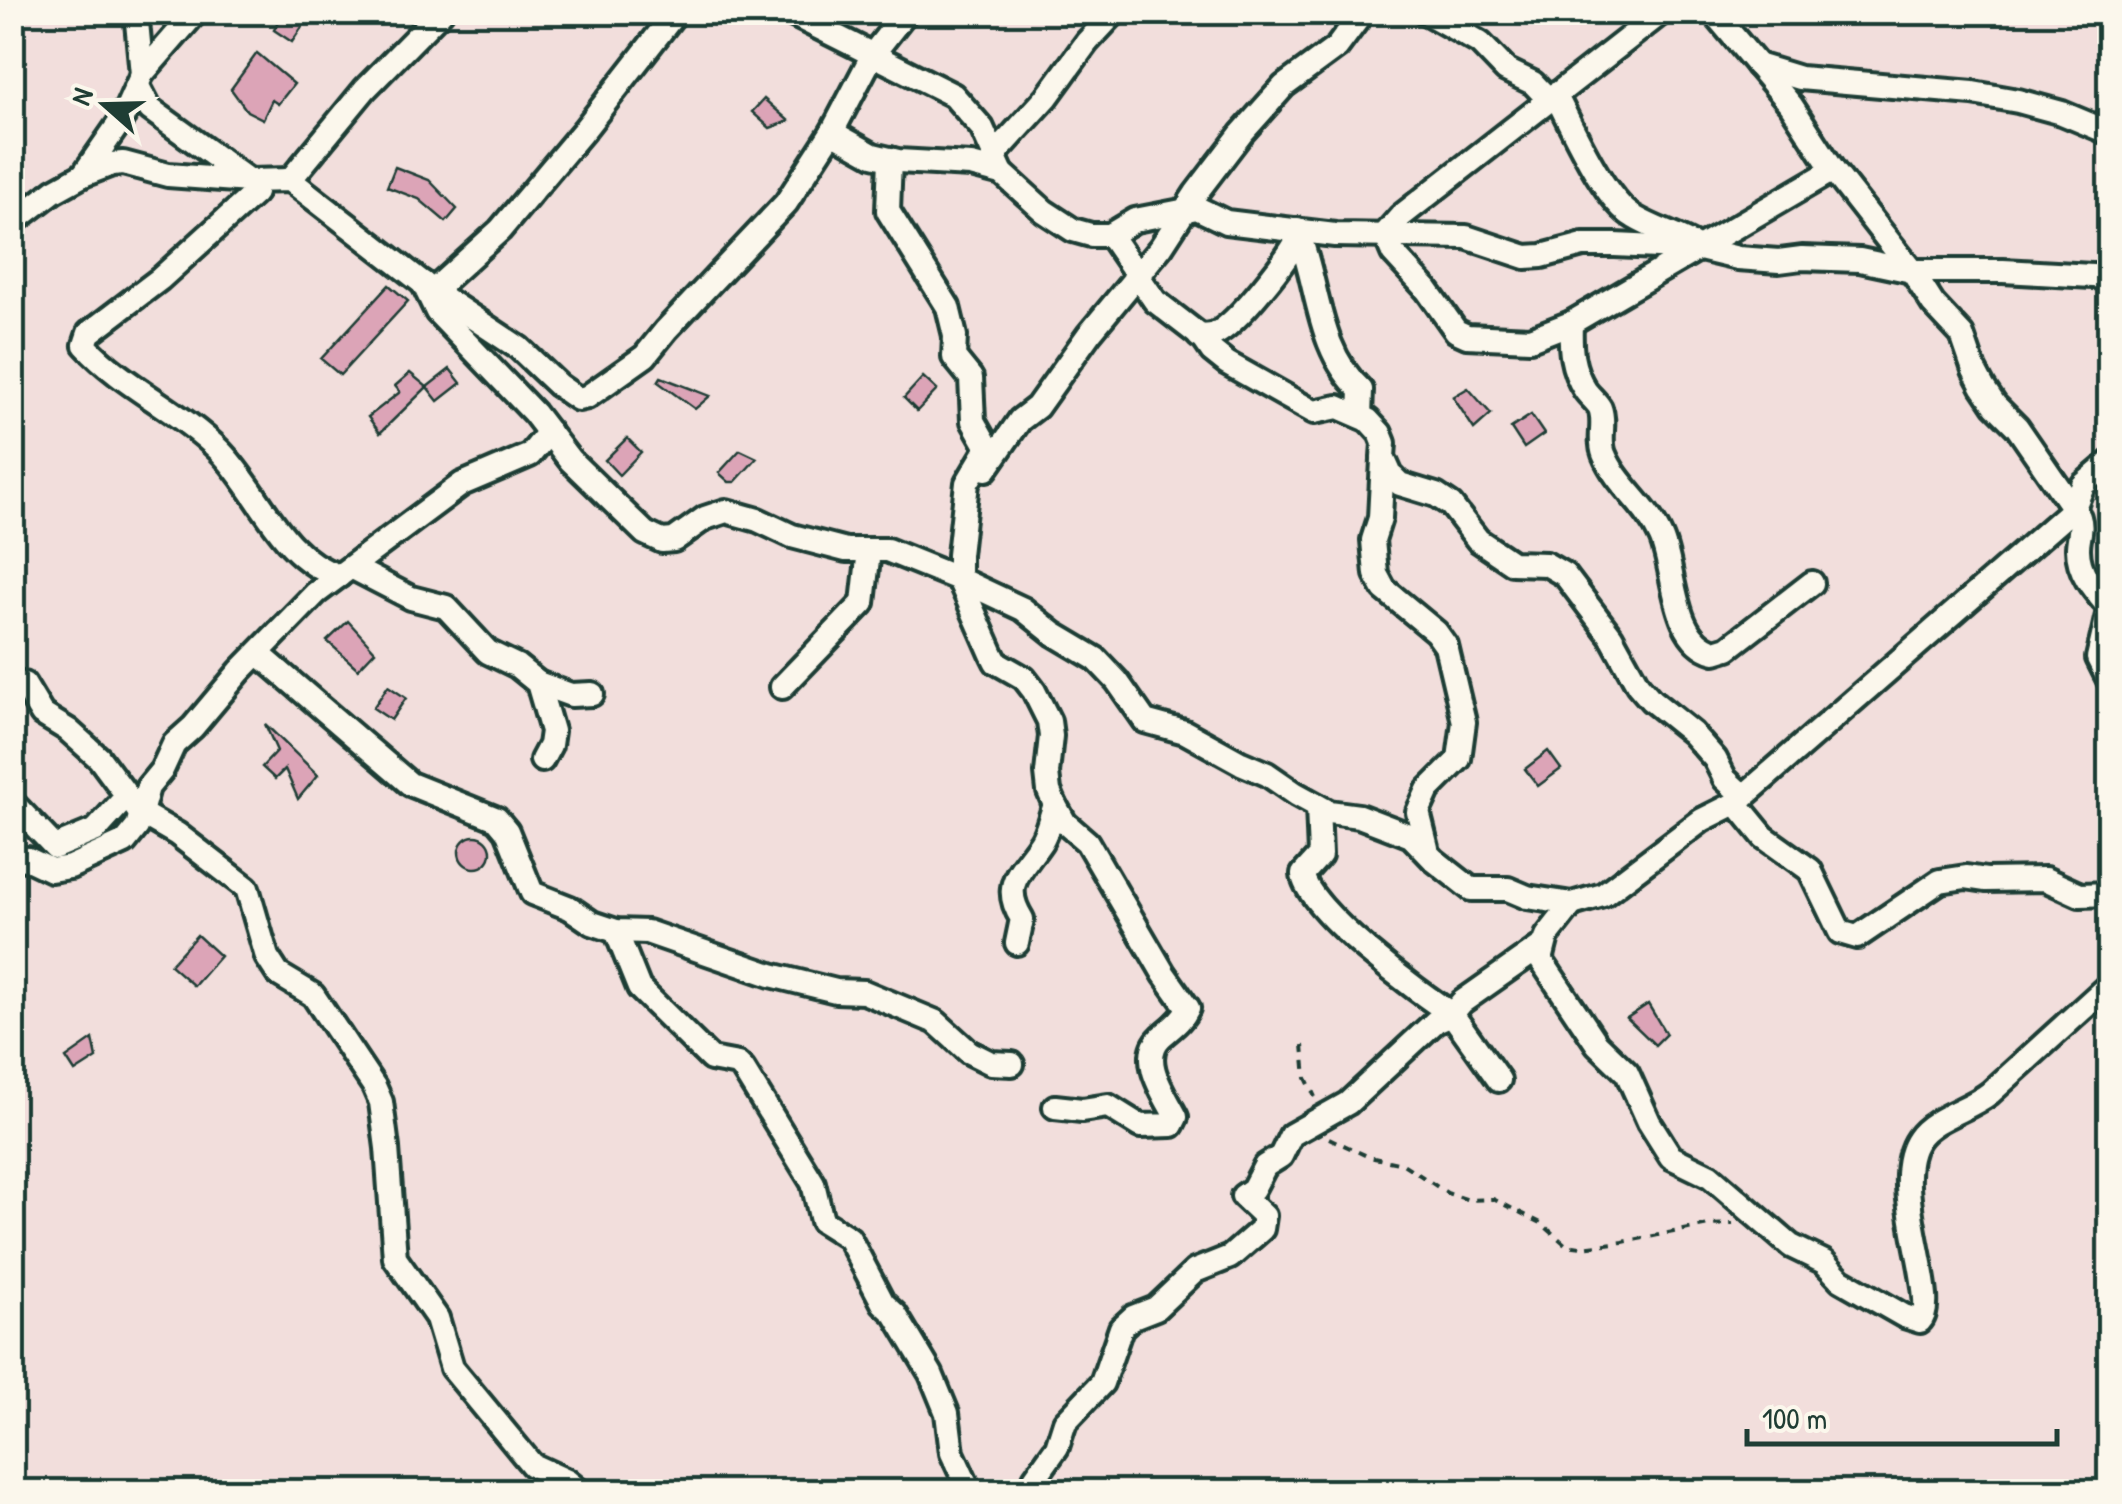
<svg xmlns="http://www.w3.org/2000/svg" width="2122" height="1504" viewBox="0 0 2122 1504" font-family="'Patrick Hand',sans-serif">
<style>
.building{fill:#dca4b7;stroke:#1f3d34;stroke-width:2.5}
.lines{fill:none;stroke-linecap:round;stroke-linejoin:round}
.street-casing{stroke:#1f3d34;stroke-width:30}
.path{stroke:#1f3d34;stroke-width:4;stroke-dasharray:8 8;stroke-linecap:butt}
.street{stroke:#fbf7ec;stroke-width:22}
</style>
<rect width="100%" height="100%" fill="#f2dedc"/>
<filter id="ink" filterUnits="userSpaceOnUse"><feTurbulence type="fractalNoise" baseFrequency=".01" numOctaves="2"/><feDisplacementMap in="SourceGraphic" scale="20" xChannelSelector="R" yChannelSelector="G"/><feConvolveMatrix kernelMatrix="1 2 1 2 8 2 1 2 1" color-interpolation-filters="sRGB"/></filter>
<g filter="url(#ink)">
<g class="building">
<path d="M282 12H312L292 42 274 30Z"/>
<path d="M257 53 294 84 278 104 272 100 263 119 247 111 231 89Z"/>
<path d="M764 99 789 121 770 128 752 112Z"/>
<path d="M395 167 429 180 457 209 446 222 419 199 387 187Z"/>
<path d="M389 285 408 301 340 375 321 359Z"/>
<path d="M450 369 461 383 438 401 427 387Z"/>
<path d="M410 373 427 387 380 433 368 417 400 392 395 386Z"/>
<path d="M661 377 710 396 695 409 658 382Z"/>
<path d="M923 377 937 390 917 411 904 398Z"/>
<path d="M1468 388 1491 414 1474 429 1453 397Z"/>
<path d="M1531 415 1544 434 1524 448 1511 428Z"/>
<path d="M627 438 641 452 619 475 605 460Z"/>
<path d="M740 450 757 458 735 482H729L719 473Z"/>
<path d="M348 621 375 651 358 669 327 641Z"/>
<path d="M388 686 406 698 391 720 373 708Z"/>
<path d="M265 724 318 775 298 799 285 769 275 779 262 767 277 751Z"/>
<path d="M1548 751 1561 769 1538 786 1525 769Z"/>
<circle cx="475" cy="852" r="16"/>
<path d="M197 935 220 956 194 986 170 965Z"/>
<path d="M1648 1004 1666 1034 1655 1045 1627 1018Z"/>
<path d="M93 1039 97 1058 75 1072 66 1058Z"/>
</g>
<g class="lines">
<g class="street-casing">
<g id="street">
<path d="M132 12 137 22 142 74"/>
<path d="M788 12 953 95 982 128 1002 173"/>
<path d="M1425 12 1480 43 1506 70 1533 83 1549 100"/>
<path d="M1662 12 1401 216 1385 234 1393 253 1427 290 1456 331 1467 336 1530 339 1571 323 1833 170"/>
<path d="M1713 12 1791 105 1833 170 1912 271 1933 304 1962 335 1974 370 1983 387 1995 405 2017 427 2079 517C2083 529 2078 537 2078 549 2078 572 2093 589 2107 605"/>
<path d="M1757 65 1800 78 1973 93 2018 101 2062 113 2110 133"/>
<path d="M138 86 150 109 249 181 255 193 160 279 89 333 85 345C122 386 179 410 219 450 260 491 280 558 339 576"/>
<path d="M1555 94C1572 127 1604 200 1634 217 1654 229 1676 235 1697 247"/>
<path d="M832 132 873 155 898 161 971 165 1002 173 1044 211 1073 230 1091 235H1110L1135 220 1197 208 1226 222 1335 235 1466 237 1526 257 1542 256 1583 245H1615L1700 249 1738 258 1779 261 1802 258 1860 260 1912 271H2003L2110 277"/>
<path d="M995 154 1047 97 1087 42 1115 12"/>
<path d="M890 159 888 211 948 307 955 336 954 357 971 378 973 421 986 444V451L967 483 959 555V579L992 654 996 662 1024 678 1034 691 1049 721 1051 736 1047 773 1049 791 1055 805 1065 823 1087 842 1164 974 1188 1008C1182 1021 1171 1028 1161 1037 1138 1059 1165 1095 1176 1117L1172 1125 1140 1126 1108 1106 1082 1110 1055 1107"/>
<path d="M83 175 112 164 123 163 168 175 249 181 290 180 433 291 519 348 558 385 578 399 587 397 645 356 666 330 786 203 832 132 873 54 906 12"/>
<path d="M290 180 365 89 441 12"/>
<path d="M12 223 54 191 83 175 122 119 142 74 196 12"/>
<path d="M1297 230C1319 282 1316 349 1361 390L1360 416"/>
<path d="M1110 235 1155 301 1203 338 1212 351 1227 363 1314 412 1338 407 1368 420 1380 433 1384 443 1383 457 1391 475 1400 484 1436 495 1451 505 1478 540 1512 563 1546 564 1565 575 1611 636 1638 685 1651 700 1692 733 1715 759 1725 779 1743 796"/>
<path d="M423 283 437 312 534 413 570 460 645 533 662 541 674 540 705 518 726 511 758 520 792 536 846 550H887L959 579 1023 609 1054 634 1096 659 1117 681 1145 721 1185 732 1241 763 1267 774 1296 794 1329 812 1359 816 1411 836 1434 860 1471 889H1508L1527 897 1572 904 1603 895 1702 820 1736 803 1764 837 1810 870 1840 932 1857 937 1940 881 1966 877 1986 880 2045 879 2080 895 2110 894"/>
<path d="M433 291 500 230 584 130 676 12"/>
<path d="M1571 323C1570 348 1571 368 1585 390 1589 396 1596 401 1600 408 1606 423 1598 439 1604 454 1617 486 1647 505 1661 537 1676 570 1671 640 1715 652L1728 648 1812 583"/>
<path d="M1199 336C1205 336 1209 336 1215 334 1237 324 1289 258 1299 236"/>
<path d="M1383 460 1380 518 1373 540 1376 574 1384 589 1436 632 1446 646 1464 722 1459 759 1428 790 1418 812 1427 848"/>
<path d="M986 469 1020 420 1037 407 1089 334 1161 247 1196 193 1241 134 1284 86 1337 47 1363 12"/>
<path d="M353 568 411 598 446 607 488 652 517 666 538 683 552 731 550 745 542 760"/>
<path d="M2110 606 2098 658 2110 682"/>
<path d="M259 654 410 784 497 819 507 831 532 893 570 908 592 923 616 931 647 932 771 975 836 991 864 992 936 1022 969 1052 991 1063 1012 1064"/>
<path d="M12 682 24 684 42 714 68 730 99 758 139 812 177 834 247 888 267 957 278 974 313 995 374 1086 381 1102 387 1148 395 1258 437 1318 452 1368 532 1465 567 1481 580 1492"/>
<path d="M538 683 571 695 592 694"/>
<path d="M782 687 863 603 869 550"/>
<path d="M12 802 55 847 96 830 126 797"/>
<path d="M1736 803 2074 508 2083 485 2110 462"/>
<path d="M1318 806 1320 855 1303 874C1305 908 1421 995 1452 1014"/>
<path d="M12 858 28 859 51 870 70 867 125 842 137 827 148 787 162 770 174 744 193 727 240 671 316 593 462 484 530 455 549 432"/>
<path d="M1572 904 1547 936 1541 960 1597 1044 1627 1073 1649 1122 1671 1157 1710 1176 1791 1246 1824 1262 1841 1280 1904 1316 1920 1321C1942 1300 1886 1184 1918 1139 1933 1117 1969 1110 1990 1093L2110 984"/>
<path d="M616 931 639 988 711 1059 738 1064 743 1069 813 1183 822 1221 849 1238 883 1303 895 1314 931 1374 947 1413 952 1453 970 1492"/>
<path d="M1017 943 1022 919C1000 884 1021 872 1041 842 1048 831 1050 817 1055 805"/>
<path d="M1499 1080 1452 1014 1462 1002 1543 945"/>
<path d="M1030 1492 1035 1478 1057 1447 1065 1422 1102 1383 1121 1328 1133 1317 1156 1308 1195 1271 1230 1257 1262 1229 1264 1216 1243 1196 1253 1189 1265 1166 1281 1156 1291 1135 1348 1103 1436 1021 1452 1014"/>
</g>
</g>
<g class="path">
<path d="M1303 1045 1306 1078 1315 1097"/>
<path d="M1329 1138 1369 1157 1403 1164 1447 1193 1469 1200 1493 1199 1541 1223 1566 1245 1581 1247 1623 1242 1709 1225 1733 1224"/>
</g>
<use href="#street" class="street"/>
</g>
</g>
<rect width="2122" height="1504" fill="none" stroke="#fbf7ec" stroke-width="50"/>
<rect x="25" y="25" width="2072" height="1454" fill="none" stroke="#1f3d34" stroke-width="4" filter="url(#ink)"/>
<g transform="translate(105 105) rotate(290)" stroke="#fbf7ec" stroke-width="8" paint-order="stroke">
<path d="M0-8L18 38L0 25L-18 38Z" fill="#1f3d34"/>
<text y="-15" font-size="28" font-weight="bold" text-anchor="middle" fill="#1f3d34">N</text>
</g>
<path d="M1747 1429v15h310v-15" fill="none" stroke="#1f3d34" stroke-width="5"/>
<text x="1762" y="1429" font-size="30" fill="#1f3d34" stroke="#fbf7ec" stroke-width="8" paint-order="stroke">100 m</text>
</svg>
